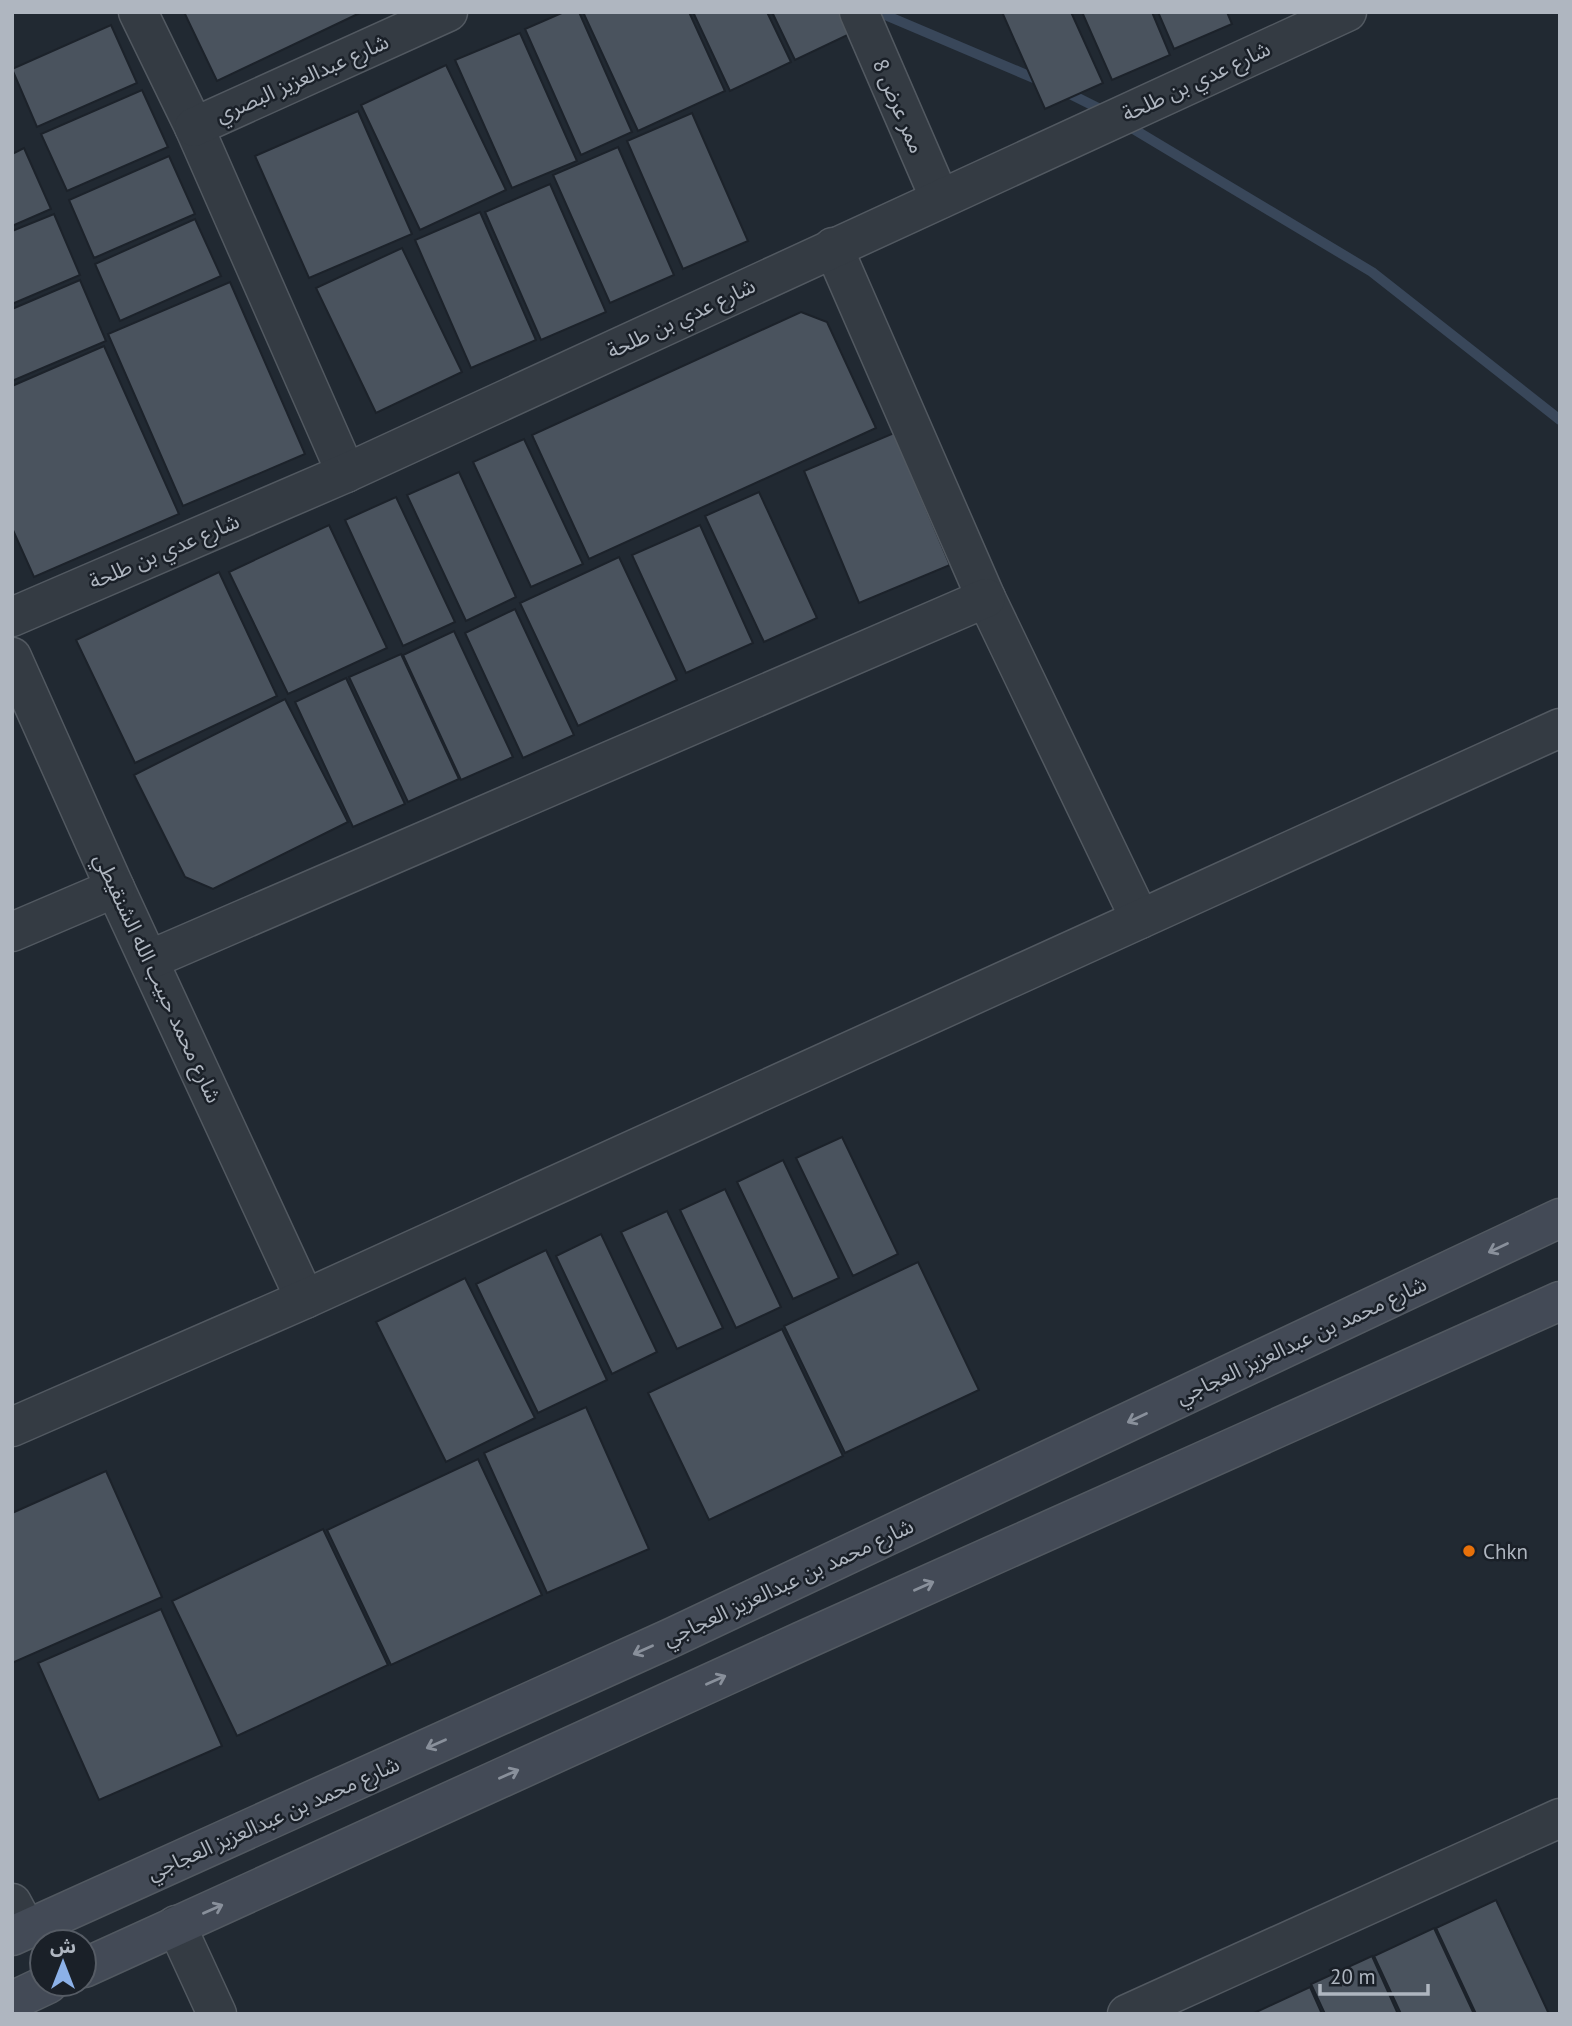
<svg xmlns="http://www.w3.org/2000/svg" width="1572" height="2026" viewBox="0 0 1572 2026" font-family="'PT Sans','Noto Sans Arabic',sans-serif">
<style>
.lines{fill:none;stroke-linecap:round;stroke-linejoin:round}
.stream{stroke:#39475a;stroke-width:10}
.building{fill:#4a535e;stroke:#1c222a;stroke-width:2}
.street-casing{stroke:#525961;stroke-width:41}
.secondary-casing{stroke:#525961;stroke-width:41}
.street{stroke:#343b43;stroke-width:38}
.secondary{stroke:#434a56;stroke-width:38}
.oneway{stroke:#89909b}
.food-dot{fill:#e8710a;stroke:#1a2028;stroke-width:2.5}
.labels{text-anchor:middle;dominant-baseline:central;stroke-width:5;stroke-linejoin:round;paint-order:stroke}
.street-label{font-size:21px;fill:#afb6c0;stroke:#1a2028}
.poi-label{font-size:21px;fill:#afb6c0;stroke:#1a2028;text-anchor:start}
</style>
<rect width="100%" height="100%" fill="#212932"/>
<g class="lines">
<g class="stream">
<path d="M878 12 1043 82"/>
<path d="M1064 91 1106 112"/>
<path d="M1125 124 1372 272 1560 420"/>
</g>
</g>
<g class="building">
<path d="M184 12H362L217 81Z"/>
<path d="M564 12H579L632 132 581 155 525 29Z"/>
<path d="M583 12H689L725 91 638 131Z"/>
<path d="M693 12H767L791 62 730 91Z"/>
<path d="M772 12H847L856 31 795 60Z"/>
<path d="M1002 12H1071L1103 83 1045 109Z"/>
<path d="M1082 12H1152L1170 55 1112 80Z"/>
<path d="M1158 12H1227L1232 24 1174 49Z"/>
<path d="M111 25 137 83 37 127 12 69Z"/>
<path d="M520 33 577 161 512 188 455 60Z"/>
<path d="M446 65 506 190 420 230 361 105Z"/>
<path d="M142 90 168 147 67 191 41 134Z"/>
<path d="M358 111 412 234 309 278 255 156Z"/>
<path d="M692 113 748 241 683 269 627 141Z"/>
<path d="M618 147 674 275 610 303 553 175Z"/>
<path d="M24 148 51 209 12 226V154Z"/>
<path d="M169 156 195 214 94 258 69 200Z"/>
<path d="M550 184 606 312 541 340 485 212Z"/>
<path d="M480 212 536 340 471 368 415 240Z"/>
<path d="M54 214 80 275 12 304V231Z"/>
<path d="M195 219 221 276 120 321 95 264Z"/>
<path d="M402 248 462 372 376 413 316 288Z"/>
<path d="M80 280 106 341 12 381V309Z"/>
<path d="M230 282 305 454 183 506 108 334Z"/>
<path d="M801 312 827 322 876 428 589 559 532 435Z"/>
<path d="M104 346 179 514 34 577 12 528V386Z"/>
<path d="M894 433 950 565 859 603 804 471Z"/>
<path d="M524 439 583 564 531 587 473 462Z"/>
<path d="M459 472 516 597 466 621 407 495Z"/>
<path d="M759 492 817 618 764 642 705 516Z"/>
<path d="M396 497 455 622 403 646 345 520Z"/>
<path d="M329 525 387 648 288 694 229 572Z"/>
<path d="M700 525 753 643 686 673 632 555Z"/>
<path d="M619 557 677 680 578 726 520 603Z"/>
<path d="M219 572 277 696 135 763 76 640Z"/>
<path d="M515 609 574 735 523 758 465 633Z"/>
<path d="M454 631 513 757 461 780 403 655Z"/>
<path d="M401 654 459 779 408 802 349 677Z"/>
<path d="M346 678 405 804 353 827 295 702Z"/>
<path d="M285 699 348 822 213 889 185 877 134 775Z"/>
<path d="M842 1137 898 1254 853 1276 796 1158Z"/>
<path d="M783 1160 839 1278 793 1299 737 1182Z"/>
<path d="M725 1189 781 1307 736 1328 680 1210Z"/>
<path d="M667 1211 723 1328 677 1349 621 1232Z"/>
<path d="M601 1234 657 1352 612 1374 556 1256Z"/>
<path d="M546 1250 607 1380 538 1413 476 1284Z"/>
<path d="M918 1262 979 1390 845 1453 784 1326Z"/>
<path d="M465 1278 535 1418 446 1462 376 1322Z"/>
<path d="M782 1329 843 1456 709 1520 648 1393Z"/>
<path d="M586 1407 649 1549 547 1593 484 1453Z"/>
<path d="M478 1459 542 1595 391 1665 327 1530Z"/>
<path d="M106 1471 162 1597 12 1663V1513Z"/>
<path d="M323 1529 388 1665 237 1736 172 1601Z"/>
<path d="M161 1609 222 1746 99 1800 38 1663Z"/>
<path d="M1496 1900 1549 2014H1476L1436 1928Z"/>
<path d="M1434 1928 1474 2014H1401L1374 1956Z"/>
<path d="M1372 1956 1398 2014H1325L1311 1984Z"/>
<path d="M1310 1987 1322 2014H1252Z"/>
</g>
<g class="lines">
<g class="street-casing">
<g id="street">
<path d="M138 12 194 127 346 473"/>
<path d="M859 12 940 199"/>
<path d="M194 127 448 12"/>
<path d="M833 247 986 598 1140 919"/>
<path d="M12 617 346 473 1347 12"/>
<path d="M12 657 115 888 305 1299"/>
<path d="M12 932 115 888"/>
<path d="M149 960 986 598"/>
<path d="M12 1427 305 1299 1560 728"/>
<path d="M12 1903 26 1929"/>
<path d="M176 1925 217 2014"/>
<path d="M1127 2014 1560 1818"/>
</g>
</g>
<g class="secondary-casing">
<g id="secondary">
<path d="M12 1936 673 1637 1560 1218"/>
<path d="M84 1968 802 1641 1560 1301"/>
<path d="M12 2001 48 1984"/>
</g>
</g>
<use href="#street" class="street"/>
<use href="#secondary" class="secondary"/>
</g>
<defs><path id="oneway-shaft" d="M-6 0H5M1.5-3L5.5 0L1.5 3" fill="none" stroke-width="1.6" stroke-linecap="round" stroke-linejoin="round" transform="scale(1.75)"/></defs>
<g class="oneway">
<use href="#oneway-shaft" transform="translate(1498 1248) rotate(155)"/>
<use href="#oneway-shaft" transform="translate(1137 1418) rotate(155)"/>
<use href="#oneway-shaft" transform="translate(924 1586) rotate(-24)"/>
<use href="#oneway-shaft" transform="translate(643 1650) rotate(156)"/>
<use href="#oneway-shaft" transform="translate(716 1680) rotate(-24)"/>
<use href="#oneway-shaft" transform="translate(436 1744) rotate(156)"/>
<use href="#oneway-shaft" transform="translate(509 1774) rotate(-24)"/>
<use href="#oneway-shaft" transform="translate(213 1909) rotate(-24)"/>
</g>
<circle class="food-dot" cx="1469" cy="1551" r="7"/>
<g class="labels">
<g class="street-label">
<text transform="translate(302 78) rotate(-24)">شارع عبدالعزيز البصري</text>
<text transform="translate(1196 81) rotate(-25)">شارع عدي بن طلحة</text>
<text transform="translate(899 106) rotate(67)">ممر عرض 8</text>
<text transform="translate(681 318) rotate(-25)">شارع عدي بن طلحة</text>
<text transform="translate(164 551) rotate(-23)">شارع عدي بن طلحة</text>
<text transform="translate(158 978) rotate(65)">شارع محمد حبيب الله الشنقيطي</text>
<text transform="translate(1301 1340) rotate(-25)">شارع محمد بن عبدالعزيز العجاجي</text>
<text transform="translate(788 1582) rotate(-25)">شارع محمد بن عبدالعزيز العجاجي</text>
<text transform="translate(273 1818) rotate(-24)">شارع محمد بن عبدالعزيز العجاجي</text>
</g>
<g class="poi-label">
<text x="1483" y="1551">Chkn</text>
</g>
</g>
<rect width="1572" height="2026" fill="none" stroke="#afb6c0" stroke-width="28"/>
<g transform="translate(63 1963)"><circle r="33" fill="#1a2028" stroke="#565c65" stroke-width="2"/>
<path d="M0-5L12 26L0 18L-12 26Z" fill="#8cb1e8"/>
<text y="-10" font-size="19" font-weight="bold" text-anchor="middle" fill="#afb6c0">ش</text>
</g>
<path d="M1320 1984v10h108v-10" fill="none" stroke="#afb6c0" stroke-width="3.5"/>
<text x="1330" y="1984" font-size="21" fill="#afb6c0" stroke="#1a2028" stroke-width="5" paint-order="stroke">20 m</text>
</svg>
